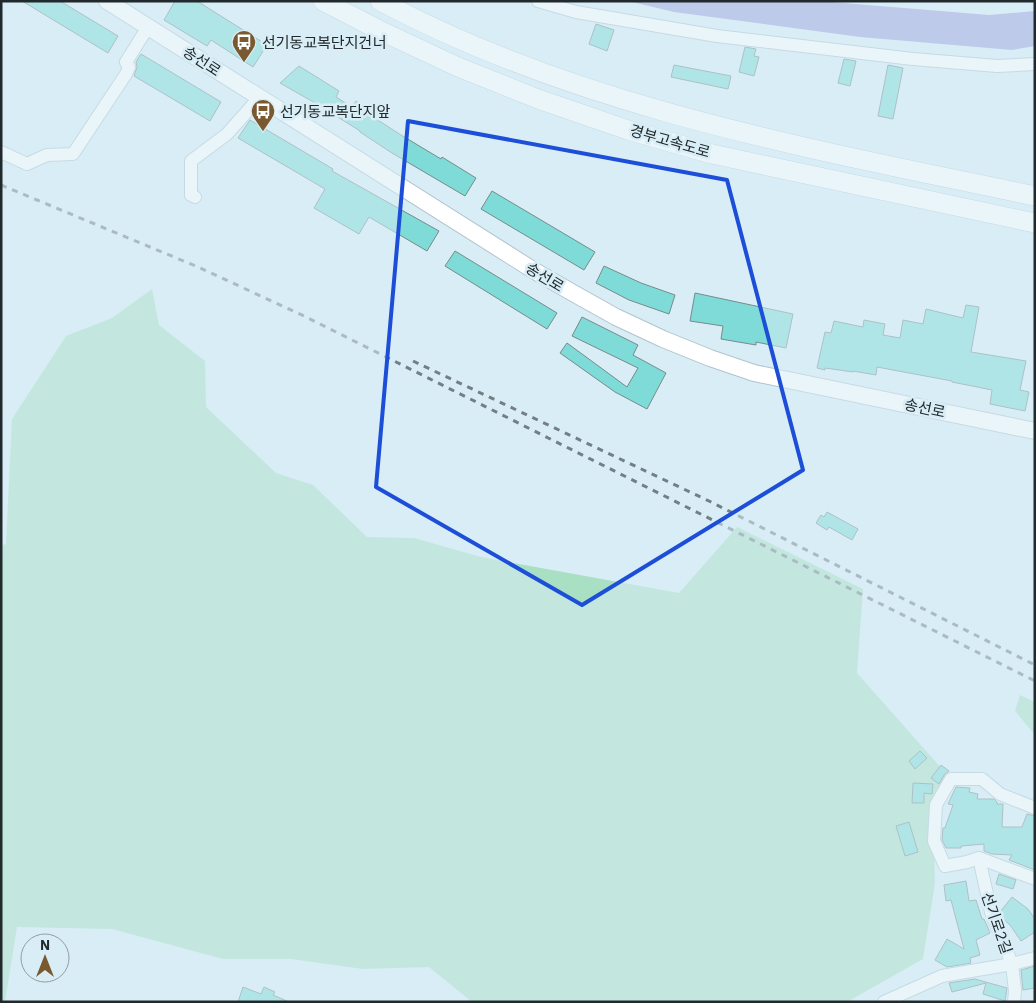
<svg xmlns="http://www.w3.org/2000/svg" width="1036" height="1003" viewBox="0 0 1036 1003" font-family="'IBM Plex Sans','Noto Sans KR',sans-serif">
<style>
.green{fill:#a9e0c3}
.water{fill:#9e9fdc}
.building{fill:#7fdbd7;stroke:#768c8a}
.lines{fill:none;stroke-linecap:round;stroke-linejoin:round}
.minor-casing{stroke:#b0c4cc;stroke-width:14}
.major-casing{stroke:#b0c4cc;stroke-width:18}
.highway-casing{stroke:#b0c4cc;stroke-width:20}
.minor{stroke:#fff;stroke-width:12}
.major{stroke:#fff;stroke-width:16}
.highway{stroke:#fff;stroke-width:19}
.rail{stroke:#728085;stroke-width:3;stroke-dasharray:6 6;stroke-linecap:butt}
.marked{fill:none;stroke:#1d4ed8;stroke-width:4;stroke-linejoin:round}
.labels{text-anchor:middle;dominant-baseline:central;stroke-width:5;stroke-linejoin:round;paint-order:stroke}
.poi-label{font-size:15px;fill:#21292c;stroke:#d8edf5;text-anchor:start}
.street-label{font-size:15px;fill:#21292c;stroke:#d8edf5}
</style>
<rect width="100%" height="100%" fill="#d8edf5"/>
<g class="green">
<path d="M152 289 159 325 205 361 206 407 276 473 313 485 367 537 414 538 481 557 679 593 737 527 863 589 857 673 951 779 936 805 934 841 935 883 923 959 847 1002H472L429 967 363 969 291 959H223L112 929 17 927 5 1002H1V545L6 544 12 419 66 336 112 318Z"/>
<path d="M1020 695 1035 702V735L1015 711Z"/>
</g>
<path class="water" d="M628 1H819L989 15 1035 11V46L1012 50 860 37 674 12Z"/>
<g class="building">
<path d="M22 1H60L118 36 108 53Z"/>
<path d="M175 1H197L267 45 253 67 211 40 207 46 164 20Z"/>
<path d="M596 24 614 30 607 51 589 44Z"/>
<path d="M745 47 756 49 754 56 759 57 754 76 739 72Z"/>
<path d="M141 54 221 102 210 121 134 76 137 67 136 62Z"/>
<path d="M844 59 856 61 850 86 838 83Z"/>
<path d="M674 65 731 76 728 89 671 77Z"/>
<path d="M888 65 903 68 893 119 878 116Z"/>
<path d="M299 66 339 91 336 97 352 107 356 101 370 109 367 113 401 135 441 159 442 157 476 178 465 196 392 153 360 132V131L322 107 280 83Z"/>
<path d="M250 120 333 169 332 171 439 231 427 251 369 217 359 234 314 208 325 189 238 138Z"/>
<path d="M492 191 595 252 584 270 481 209Z"/>
<path d="M455 251 557 313 547 329 445 266Z"/>
<path d="M604 266 641 283 675 295 669 314 629 300 596 283Z"/>
<path d="M695 293 793 314 786 348 756 342V345L721 339 723 326 690 321Z"/>
<path d="M966 305 979 307 971 352 1026 361 1020 390 1029 392 1025 411 990 404 992 390 952 382V381L877 367 876 375 853 371V372L825 368V370L817 368 825 332 831 333 834 321 863 327 864 320 885 324 883 335 900 338 903 320 923 324 926 309 963 318Z"/>
<path d="M582 317 638 345 633 355 666 373 647 409 615 392 560 353 567 343 627 387 638 368 572 336Z"/>
<path d="M827 512 858 529 852 540 829 527 827 530 816 523 821 515 824 517Z"/>
<path d="M920 751 927 758 915 769 909 761Z"/>
<path d="M941 765 949 771 944 775 939 784 931 778Z"/>
<path d="M913 783 933 784 932 794 924 793V803H912Z"/>
<path d="M956 787 970 788 969 792 978 794 977 799H994L997 802V804H1003L1002 827H1022L1027 814 1035 816V870L1009 860 1012 855 992 854 984 851V844L961 846V848H946L942 840 943 828H945L953 805 948 804Z"/>
<path d="M909 822 918 852 905 856 896 826Z"/>
<path d="M999 874 1016 880 1013 889 996 884Z"/>
<path d="M966 881 969 901 976 900 982 919H984L990 933 976 940 980 955 970 958 971 963 947 967 935 960 947 939 964 949 951 900 946 901 944 885Z"/>
<path d="M1012 897 1028 909 1035 919V932L1021 941 1010 925 1003 919 1000 912Z"/>
<path d="M1035 966V988L1023 990 1021 970Z"/>
<path d="M975 979 1007 988 1005 1001 983 994 986 983 952 992 949 983Z"/>
<path d="M243 987 261 994 264 987 275 992 273 995 289 1002H238Z"/>
</g>
<g class="lines">
<g class="minor-casing">
<g id="minor">
<path d="M538 1 576 12 717 36 913 59 997 66 1035 64"/>
<path d="M1 152 27 164 47 155 73 154 126 74 129 67 126 62 148 27"/>
<path d="M195 197 191 195V161L227 134 259 98"/>
<path d="M1035 808 1000 794 982 779H951L936 805 934 841 945 866 967 862 979 858 1035 879"/>
<path d="M979 858 991 912 1012 964 1035 958"/>
<path d="M884 1002 942 976 1012 964 1015 991 1014 1002"/>
</g>
</g>
<g class="major-casing">
<path id="major" d="M107 1 533 270 573 293 616 317 663 339 710 358 754 373 1035 431"/>
</g>
<g class="highway-casing">
<g id="highway">
<path d="M323 1 379 30 458 67 538 99 628 130 712 154 1035 223"/>
<path d="M380 1C583 109 812 149 1035 196"/>
</g>
</g>
<use href="#minor" class="minor"/>
<use href="#major" class="major"/>
<use href="#highway" class="highway"/>
<g class="rail">
<path d="M1 185 198 267 304 316 1035 681"/>
<path d="M413 361 709 501 1035 665"/>
</g>
</g>
<path d="M0 0H1036V1003H0ZM408 121 727 180 803 470 582 605 376 487Z" fill="#d8edf5" fill-opacity=".55" fill-rule="evenodd"/>
<path class="marked" d="M408 121 727 180 803 470 582 605 376 487Z"/>
<defs>
<g id="bus-pin" transform="scale(1.25)"><path d="M0 17L-7.5 6A9.5 9.5 0 1 1 7.5 6Z" fill="#7b5930" stroke="#d8edf5"/><path d="M-5-6H5V4H4V6H2V4H-2V6H-4V4H-5ZM-3.5-4V0h7V-4ZM-3.5 1.2v1.5H-2V1.2ZM2 1.2v1.5H3.5V1.2Z" fill="#fff"/></g>
</defs>
<g fill-rule="evenodd">
<use href="#bus-pin" x="244" y="42"/>
<use href="#bus-pin" x="263" y="111"/>
</g>
<g class="labels">
<g class="poi-label">
<text x="262" y="42">선기동교복단지건너</text>
<text x="280" y="111">선기동교복단지앞</text>
</g>
<g class="street-label">
<text transform="translate(202 61) rotate(33)">송선로</text>
<text transform="translate(670 141) rotate(16)">경부고속도로</text>
<text transform="translate(545 277) rotate(31)">송선로</text>
<text transform="translate(925 408) rotate(12)">송선로</text>
<text transform="translate(997 923) rotate(71)">선기로2길</text>
</g>
</g>
<rect width="1036" height="1003" fill="none" stroke="#21292c" stroke-width="5"/>
<g transform="translate(45 958)"><circle r="24" fill="#d8edf5" stroke="#8f9fa5"/>
<path d="M0-4L9 19L0 12L-9 19Z" fill="#7b5930"/>
<text y="-8" font-size="14" font-weight="bold" text-anchor="middle" fill="#21292c">N</text>
</g>
</svg>
